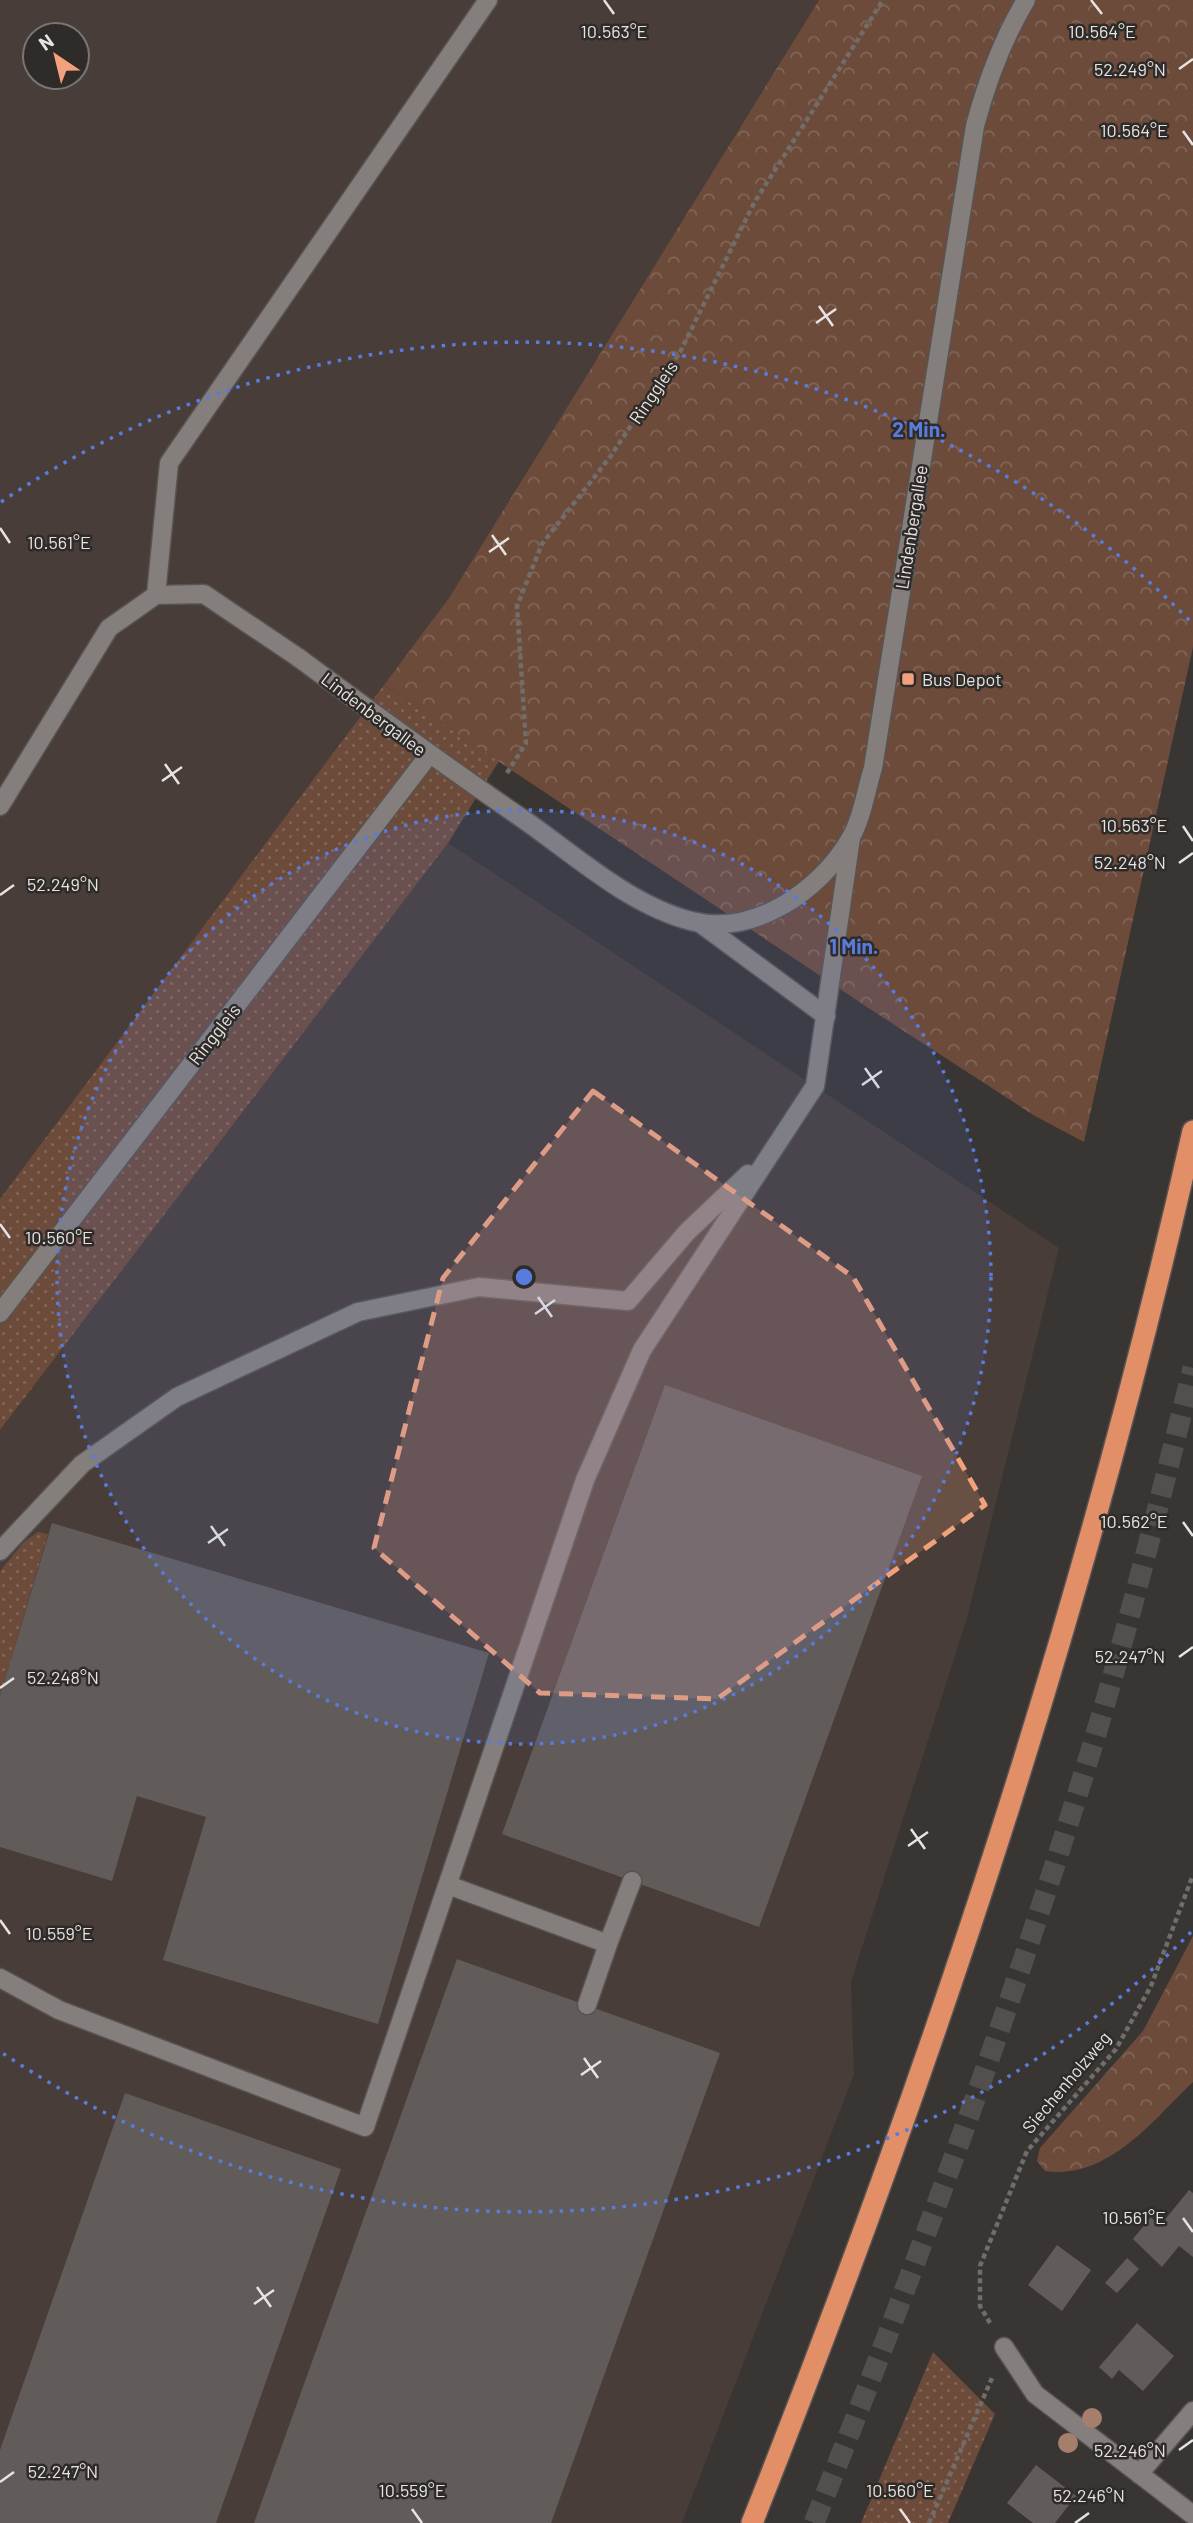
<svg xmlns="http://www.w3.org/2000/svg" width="1193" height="2523" viewBox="0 0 1193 2523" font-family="Barlow,sans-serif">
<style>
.built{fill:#483d38;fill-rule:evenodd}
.grass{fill:url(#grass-dots)}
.forest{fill:url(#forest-crowns)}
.building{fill:#615c5a}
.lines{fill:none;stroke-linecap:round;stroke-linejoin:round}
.motorway-tunnel{stroke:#534f4d;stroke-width:21;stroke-dasharray:21 10;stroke-linecap:butt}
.service-casing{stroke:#575453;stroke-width:21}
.minor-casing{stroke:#575453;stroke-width:21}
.motorway-casing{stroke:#575453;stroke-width:24}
.path{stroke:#716d6b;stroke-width:4.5;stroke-dasharray:5 3.5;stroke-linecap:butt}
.service{stroke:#847f7c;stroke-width:18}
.minor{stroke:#847f7c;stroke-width:18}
.motorway{stroke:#e28e66;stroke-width:21}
.tree{fill:#a67f6c}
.marked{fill:#f1a17c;fill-opacity:0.2;stroke:#f1a17c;stroke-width:5;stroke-dasharray:14 9;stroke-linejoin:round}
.ticks{fill:none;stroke:#e6e4e2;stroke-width:2.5}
.ring{fill:none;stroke:#597bdb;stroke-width:3.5;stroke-dasharray:3.5 7}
.poi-dot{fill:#f1a17c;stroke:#2f2b29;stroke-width:2.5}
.labels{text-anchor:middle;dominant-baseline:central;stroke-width:5;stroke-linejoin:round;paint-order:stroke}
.street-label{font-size:18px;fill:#e6e4e2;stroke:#2f2b29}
.poi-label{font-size:18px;fill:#e6e4e2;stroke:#2f2b29;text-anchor:start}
.ticks-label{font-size:18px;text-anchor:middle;fill:#e6e4e2;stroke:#2f2b29;stroke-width:5;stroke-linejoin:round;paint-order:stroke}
.centre{fill:#597bdb;stroke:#2f2b29;stroke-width:3.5}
.ring-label{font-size:21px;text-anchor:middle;font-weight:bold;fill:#597bdb;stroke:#2f2b29;stroke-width:5;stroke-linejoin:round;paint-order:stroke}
</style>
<defs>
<pattern id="grass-dots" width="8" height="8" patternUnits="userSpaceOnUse" patternTransform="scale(1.75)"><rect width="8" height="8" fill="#6d4b3b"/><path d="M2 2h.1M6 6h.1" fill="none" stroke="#826557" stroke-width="1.8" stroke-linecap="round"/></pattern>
<pattern id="forest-crowns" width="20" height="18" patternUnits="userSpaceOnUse" patternTransform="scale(1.75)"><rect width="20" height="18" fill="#6d4b3b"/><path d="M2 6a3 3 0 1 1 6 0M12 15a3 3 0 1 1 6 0" fill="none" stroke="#826557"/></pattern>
</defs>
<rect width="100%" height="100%" fill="#393533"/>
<g class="built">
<path d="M0 0H819L449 598 0 1203ZM35 35H77V77H35Z"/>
<path d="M448 843 1059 1248 967 1618 851 1982 854 2074 682 2523H0V1430Z"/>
</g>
<g class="grass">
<path d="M384 685 499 761 448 843 0 1430V1199Z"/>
<path d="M38 1532 48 1534 0 1696V1571L24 1542Z"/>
<path d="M933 2352 995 2414 948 2523H861Z"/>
</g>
<g class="forest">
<path d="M819 0H1193V647L1084 1142 1035 1116 870 1009 384 685 449 598Z"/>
<path d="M1193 1936V2082C1152 2121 1108 2180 1045 2171L1037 2161 1040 2148 1143 2031Z"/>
</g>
<g class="building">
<path d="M665 1385 922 1476 759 1927 502 1834Z"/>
<path d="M52 1523 489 1653 378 2024 163 1960 206 1817 137 1796 112 1881 0 1847V1696Z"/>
<path d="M457 1959 720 2053 551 2523H254Z"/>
<path d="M125 2093 341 2169 216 2523H0V2450Z"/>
<path d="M1189 2190 1193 2193V2257L1179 2246 1162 2267 1133 2239 1151 2217 1159 2227Z"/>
<path d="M1057 2245 1091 2270 1062 2311 1028 2285Z"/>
<path d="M1127 2258 1139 2269 1117 2293 1105 2283Z"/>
<path d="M1137 2323 1174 2356 1143 2391 1119 2370 1112 2379 1099 2367Z"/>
<path d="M1036 2465 1076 2496 1055 2523H1033L1007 2503Z"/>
</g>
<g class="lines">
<path class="motorway-tunnel" d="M814 2523C913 2275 1006 2024 1085 1770 1126 1638 1159 1503 1193 1368"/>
<g class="service-casing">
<g id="service">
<path d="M156 595 169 463 488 0"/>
<path d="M0 806 109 628 156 595 204 594 299 658"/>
<path d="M0 1313 429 755"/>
<path d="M0 1551 82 1464 177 1397 358 1312 479 1287 628 1301 687 1232 748 1174"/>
<path d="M448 1885 608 1944 632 1881"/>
<path d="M0 1978 59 2010 365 2127 585 1480 642 1350 815 1086 851 838"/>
<path d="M587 2005 608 1944"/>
</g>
</g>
<g class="minor-casing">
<g id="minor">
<path d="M299 658C373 713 447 767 523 819 575 855 629 905 691 921 753 937 820 891 850 839 862 819 866 790 873 768L975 126C987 81 1002 40 1026 0"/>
<path d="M700 923 826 1016"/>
<path d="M1004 2347 1035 2394 1193 2515"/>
<path d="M1139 2474 1193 2411"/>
</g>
</g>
<g class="motorway-casing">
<path id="motorway" d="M752 2523C932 2070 1086 1607 1193 1131"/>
</g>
<g class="path">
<path d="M507 773 526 743 517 606 542 544 610 457 680 352 754 203 883 0"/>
<path d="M990 2323 980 2306V2266L1027 2151 1116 2049 1151 1986 1193 1875"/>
<path d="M929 2523 992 2378"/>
</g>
<use href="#service" class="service"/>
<use href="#minor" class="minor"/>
<use href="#motorway" class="motorway"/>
</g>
<g class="tree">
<circle cx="1092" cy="2418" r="10"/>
<circle cx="1068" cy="2443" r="10"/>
</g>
<path class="marked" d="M593 1091 853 1277 985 1505 717 1699 540 1693 374 1548 443 1278Z"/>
<path class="ticks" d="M604 0 614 14M1091 0 1102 14M1179 69 1193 59M1183 131 1193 145M819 306 833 326M816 323 836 309M0 528 10 543M492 535 506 555M489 552 509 538M165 764 179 784M162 781 182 767M1183 826 1193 841M1179 863 1193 853M0 895 14 885M865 1068 879 1088M862 1085 882 1071M0 1224 10 1238M538 1297 552 1317M535 1314 555 1300M1183 1522 1193 1536M211 1526 225 1546M208 1543 228 1529M1179 1657 1193 1647M0 1688 14 1678M911 1829 925 1849M908 1846 928 1832M0 1920 10 1934M584 2058 598 2078M581 2075 601 2061M1183 2218 1193 2232M257 2287 271 2307M254 2304 274 2290M1179 2450 1193 2440M0 2482 14 2472M412 2509 422 2523M900 2509 910 2523M1075 2523 1089 2513"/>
<circle cx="524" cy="1277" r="467" fill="#597bdb" fill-opacity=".12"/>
<g class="ring">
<circle cx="524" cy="1277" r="467"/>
<path d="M1191 1932A935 935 0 0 1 1 2052M1 502A935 935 0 0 1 1191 622"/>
</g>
<rect class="poi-dot" x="901" y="672" width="14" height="14" rx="3.5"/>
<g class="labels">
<g class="street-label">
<text transform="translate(653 392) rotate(-56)">Ringgleis</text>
<text transform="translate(911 527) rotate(-81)">Lindenbergallee</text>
<text transform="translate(374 714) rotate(37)">Lindenbergallee</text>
<text transform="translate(214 1034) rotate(-52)">Ringgleis</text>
<text transform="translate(1066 2082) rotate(-50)">Siechenholzweg</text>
</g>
<g class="poi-label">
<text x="922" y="679">Bus Depot</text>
</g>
</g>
<g class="ticks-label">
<text x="1102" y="38">10.564°E</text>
<text x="614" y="38">10.563°E</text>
<text x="1130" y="76">52.249°N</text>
<text x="1134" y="137">10.564°E</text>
<text x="59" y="549">10.561°E</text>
<text x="1134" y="832">10.563°E</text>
<text x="1130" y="869">52.248°N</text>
<text x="63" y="891">52.249°N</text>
<text x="59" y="1244">10.560°E</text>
<text x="1134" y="1528">10.562°E</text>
<text x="1130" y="1663">52.247°N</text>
<text x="63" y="1684">52.248°N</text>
<text x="59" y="1940">10.559°E</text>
<text x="1134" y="2224">10.561°E</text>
<text x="1130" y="2457">52.246°N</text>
<text x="63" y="2478">52.247°N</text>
<text x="412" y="2497">10.559°E</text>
<text x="900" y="2497">10.560°E</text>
<text x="1089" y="2502">52.246°N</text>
</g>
<circle cx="524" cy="1277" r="10" class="centre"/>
<g class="ring-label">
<text x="919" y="437">2 Min.</text>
<text x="854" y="954">1 Min.</text>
</g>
<g transform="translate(56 56) rotate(325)"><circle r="33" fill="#2f2b29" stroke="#787573" stroke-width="2"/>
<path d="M0-5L12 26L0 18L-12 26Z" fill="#f1a17c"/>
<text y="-10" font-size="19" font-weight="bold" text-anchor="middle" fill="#e6e4e2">N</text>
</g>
</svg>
